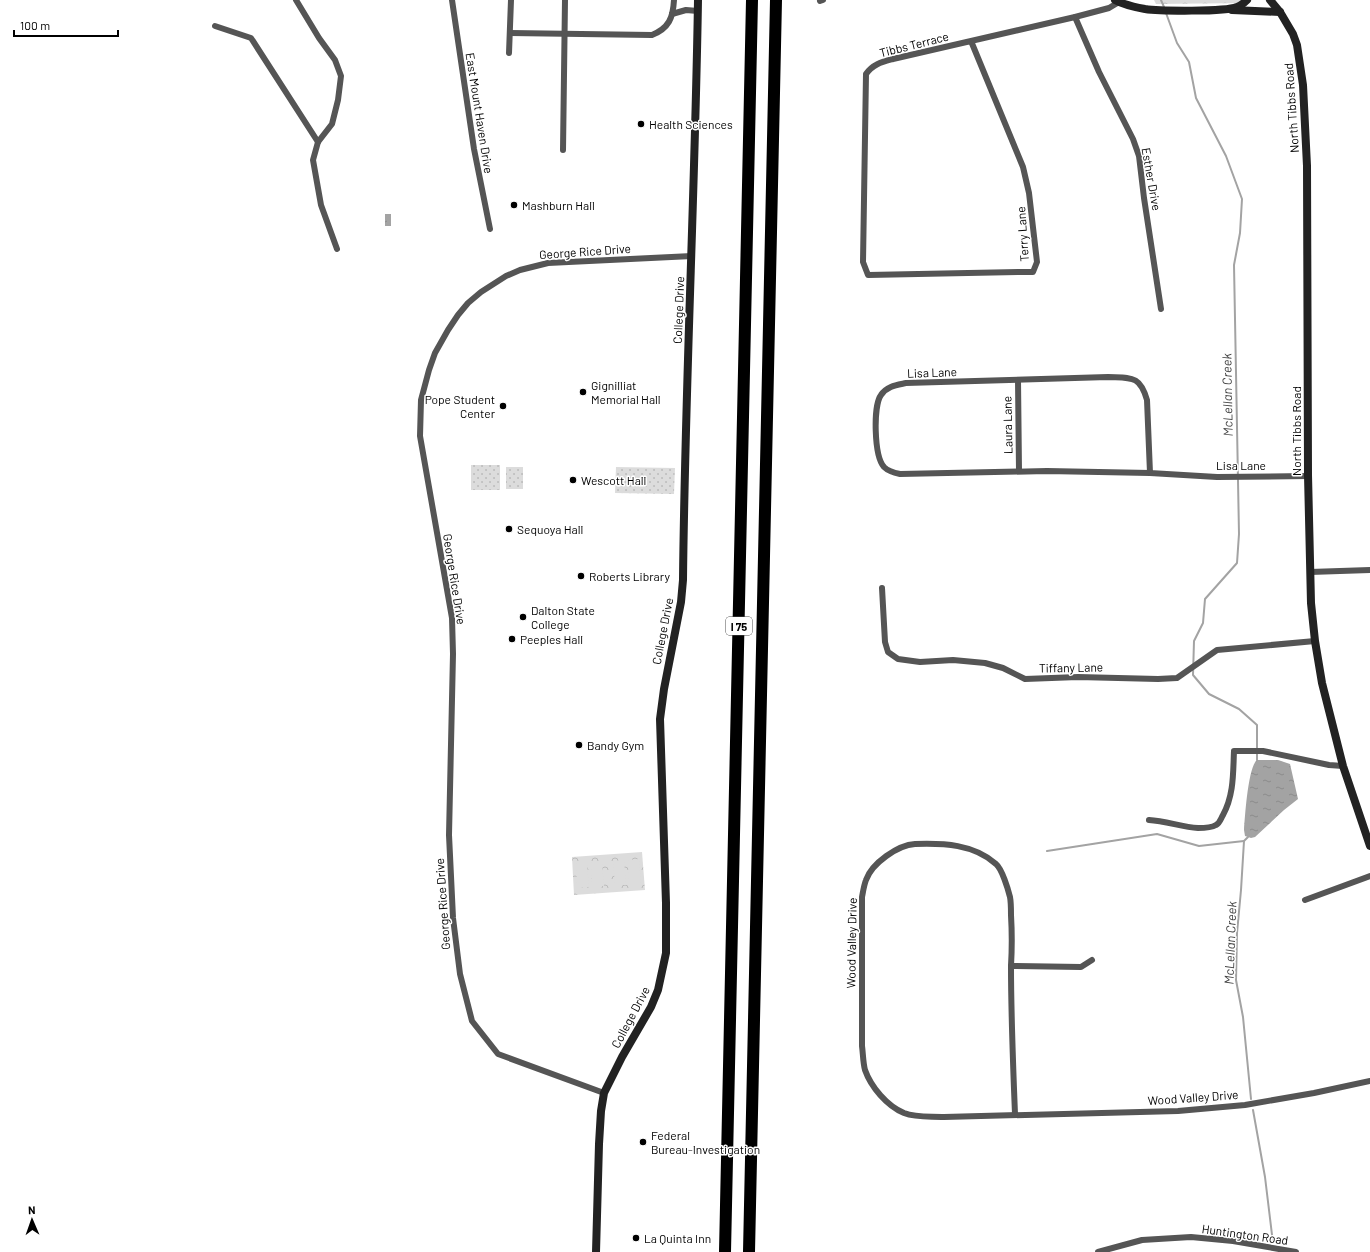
<svg xmlns="http://www.w3.org/2000/svg" width="1370" height="1252" viewBox="0 0 1370 1252" font-family="Barlow,sans-serif">
<style>
.grass{fill:url(#grass-dots)}
.park{fill:url(#park-crowns)}
.pitch{fill:#dcdcdc}
.water{fill:url(#water-ripples)}
.lines{fill:none;stroke-linecap:round;stroke-linejoin:round}
.stream{stroke:#a3a3a3;stroke-width:2}
.street{stroke:#555;stroke-width:6}
.secondary{stroke:#222;stroke-width:8}
.highway{stroke:#000;stroke-width:12}
.poi-dot{fill:#000;stroke:#fff;stroke-width:1.5}
.labels{text-anchor:middle;dominant-baseline:central;stroke-width:3;stroke-linejoin:round;paint-order:stroke}
.shield{fill:#fff;stroke:#4c4c4c;stroke-width:1}
.shield-label{font-size:11px;font-weight:bold;fill:#000}
.street-label{font-size:12px;fill:#000;stroke:#fff}
.poi-label{font-size:12px;fill:#000;stroke:#fff;text-anchor:start}
.water-label{font-size:13px;font-style:italic;fill:#444;stroke:#fff}
</style>
<defs>
<pattern id="grass-dots" width="8" height="8" patternUnits="userSpaceOnUse"><rect width="8" height="8" fill="#dcdcdc"/><path d="M2 2h.1M6 6h.1" fill="none" stroke="#bbb" stroke-width="1.8" stroke-linecap="round"/></pattern>
<pattern id="park-crowns" width="20" height="18" patternUnits="userSpaceOnUse"><rect width="20" height="18" fill="#dcdcdc"/><path d="M2 6a3 3 0 1 1 6 0M12 15a3 3 0 1 1 6 0" fill="none" stroke="#bbb"/></pattern>
<pattern id="water-ripples" width="26" height="14" patternUnits="userSpaceOnUse"><rect width="26" height="14" fill="#a3a3a3"/><path d="M2 4q2-2 4 0t4 0M15 11q2-2 4 0t4 0" fill="none" stroke="#8b8b8b"/></pattern>
</defs>
<rect width="100%" height="100%" fill="#fff"/>
<g class="grass">
<rect x="471" y="465" width="29" height="25"/>
<rect x="506" y="467" width="17" height="22"/>
<path d="M616 467 675 468 674 494 615 493Z"/>
</g>
<g class="park">
<path d="M1154 0H1250V3L1156 4Z"/>
<path d="M642 852 645 890 574 895 572 857Z"/>
</g>
<g class="pitch">
<path d="M639 859 641 883 629 884 628 860Z"/>
<path d="M624 860 626 885H615L613 861Z"/>
<path d="M591 862H602L604 886 592 887Z"/>
<path d="M576 863H587L589 887 577 888Z"/>
</g>
<g class="water">
<rect x="385" y="214" width="6" height="12"/>
<path d="M1257 760H1278L1290 764 1298 799 1284 810 1255 837 1251 838 1245 836 1244 830C1245 817 1248 767 1257 760Z"/>
</g>
<g class="lines">
<g class="stream">
<path d="M1161 0 1164 7"/>
<path d="M1166 13 1177 43 1189 62 1196 98 1226 156 1242 199 1240 233 1234 265 1239 534 1237 563 1205 599 1203 623 1194 641 1193 675 1209 694 1239 709 1257 725V760"/>
<path d="M1248 837 1244 841 1241 890 1237 933 1236 980 1243 1017 1251 1099"/>
<path d="M1047 851 1157 834 1199 846 1244 841"/>
<path d="M1253 1110 1265 1177 1273 1243"/>
</g>
<g class="street">
<path d="M296 0 319 38 335 60 341 76 338 100 332 124 318 142 313 160 321 205 337 249"/>
<path d="M452 0 474 149 490 229"/>
<path d="M820 1 823 0"/>
<path d="M672 14 686 10 698 11"/>
<path d="M1075 17 1099 72 1133 139 1139 156 1144 198 1161 309"/>
<path d="M215 26 251 38 318 142"/>
<path d="M510 33 652 35C669 28 673 18 674 0"/>
<path d="M971 41 1023 167 1029 193 1037 262 1033 272H1022L868 275 863 262 866 74C873 64 882 62 893 59L1075 17 1109 8 1119 2"/>
<path d="M509 53 511 0"/>
<path d="M563 150 565 0"/>
<path d="M1018 380 1019 471"/>
<path d="M1150 473 1147 400C1140 375 1131 378 1108 377L906 383C897 385 887 386 881 395 873 406 874 456 884 467 888 471 895 473 900 474L1047 471 1150 473 1217 477 1308 476"/>
<path d="M1310 572 1370 570"/>
<path d="M882 588 885 642 888 652 898 659 920 662 953 660 985 663 1003 668 1025 679 1078 677 1158 679 1177 678 1217 650 1315 641"/>
<path d="M1149 820C1166 821 1182 827 1198 828 1203 828 1211 828 1216 825 1220 823 1221 818 1223 815 1234 795 1233 773 1234 751H1263L1329 765 1343 766"/>
<path d="M1305 900 1370 876"/>
<path d="M1011 966 1081 967 1092 960"/>
<path d="M604 1093 498 1054 472 1021 460 974 453 918 449 835 453 654 452 618 420 436 421 400 429 370 435 353 448 330 458 315 468 303 481 292 506 276 520 270 548 263 692 256"/>
<path d="M1015 1114C1013 1065 1011 1016 1011 966 1012 949 1012 932 1011 915 1011 909 1011 902 1010 897 1008 889 1002 869 996 864 974 844 943 843 915 844 898 845 872 863 866 880 864 885 863 892 862 897V1046C863 1053 863 1063 865 1070 871 1087 887 1106 904 1113 917 1118 931 1116 944 1117L1178 1111 1245 1105 1314 1093 1370 1081"/>
<path d="M1098 1252 1142 1240 1191 1237 1233 1241 1296 1252"/>
</g>
<g class="secondary">
<path d="M1115 0C1124 5 1134 7 1145 9 1158 11 1226 12 1237 7 1240 6 1244 3 1247 0"/>
<path d="M1270 0 1280 12 1293 34 1297 45 1303 85 1307 166 1308 475 1311 603 1315 641 1322 683 1343 766 1370 846"/>
<path d="M1232 10 1280 12"/>
<path d="M596 1252 599 1144 601 1111 604 1093 622 1057 651 1007 658 990 666 953V903L660 719 664 689 681 602 683 580C685 387 695 193 698 0"/>
</g>
<g class="highway">
<path d="M725 1252 752 0"/>
<path d="M749 1252 776 0"/>
</g>
</g>
<g class="poi-dot">
<circle cx="641" cy="124" r="4"/>
<circle cx="514" cy="205" r="4"/>
<circle cx="583" cy="392" r="4"/>
<circle cx="503" cy="406" r="4"/>
<circle cx="573" cy="480" r="4"/>
<circle cx="509" cy="529" r="4"/>
<circle cx="581" cy="576" r="4"/>
<circle cx="523" cy="617" r="4"/>
<circle cx="512" cy="639" r="4"/>
<circle cx="579" cy="745" r="4"/>
<circle cx="643" cy="1142" r="4"/>
<circle cx="636" cy="1238" r="4"/>
</g>
<g class="labels">
<rect class="shield" x="726" y="617" width="26" height="18" rx="3"/>
<g class="shield-label">
<text x="739" y="626">I 75</text>
</g>
<g class="street-label">
<text transform="translate(914 44) rotate(-14)">Tibbs Terrace</text>
<text transform="translate(1291 108) rotate(-94)">North Tibbs Road</text>
<text transform="translate(480 113) rotate(81)">East Mount Haven Drive</text>
<text transform="translate(1152 179) rotate(80)">Esther Drive</text>
<text transform="translate(1022 234) rotate(-94)">Terry Lane</text>
<text transform="translate(585 251) rotate(-4)">George Rice Drive</text>
<text transform="translate(678 310) rotate(-88)">College Drive</text>
<text transform="translate(932 372) rotate(-2)">Lisa Lane</text>
<text transform="translate(1007 425) rotate(-91)">Laura Lane</text>
<text transform="translate(1296 431) rotate(-90)">North Tibbs Road</text>
<text x="1241" y="465">Lisa Lane</text>
<text transform="translate(455 579) rotate(81)">George Rice Drive</text>
<text transform="translate(662 631) rotate(-79)">College Drive</text>
<text transform="translate(1071 667) rotate(-1)">Tiffany Lane</text>
<text transform="translate(442 904) rotate(-94)">George Rice Drive</text>
<text transform="translate(851 943) rotate(-89)">Wood Valley Drive</text>
<text transform="translate(630 1017) rotate(-62)">College Drive</text>
<text transform="translate(1193 1097) rotate(-4)">Wood Valley Drive</text>
<text transform="translate(1245 1234) rotate(8)">Huntington Road</text>
</g>
<g class="poi-label">
<text x="649" y="124">Health Sciences</text>
<text x="522" y="205">Mashburn Hall</text>
<text x="591" y="385">Gignilliat<tspan x="591" dy="14">Memorial Hall</tspan></text>
<text x="495" y="399" text-anchor="end">Pope Student<tspan x="495" dy="14">Center</tspan></text>
<text x="581" y="480">Wescott Hall</text>
<text x="517" y="529">Sequoya Hall</text>
<text x="589" y="576">Roberts Library</text>
<text x="531" y="610">Dalton State<tspan x="531" dy="14">College</tspan></text>
<text x="520" y="639">Peeples Hall</text>
<text x="587" y="745">Bandy Gym</text>
<text x="651" y="1135">Federal<tspan x="651" dy="14">Bureau-Investigation</tspan></text>
<text x="644" y="1238">La Quinta Inn</text>
</g>
<g class="water-label">
<text transform="translate(1227 395) rotate(-91)">McLellan Creek</text>
<text transform="translate(1230 943) rotate(-88)">McLellan Creek</text>
</g>
</g>
<g transform="translate(32 1220) rotate(358)" stroke="#ffffff" stroke-width="3" paint-order="stroke">
<path d="M0-3L7 15L0 10L-7 15Z" fill="#000000"/>
<text y="-6" font-size="11" font-weight="bold" text-anchor="middle" fill="#000000">N</text>
</g>
<path d="M14 30v6h104v-6" fill="none" stroke="#000000" stroke-width="2"/>
<text x="20" y="30" font-size="12" fill="#000000" stroke="#ffffff" stroke-width="3" paint-order="stroke">100 m</text>
</svg>
